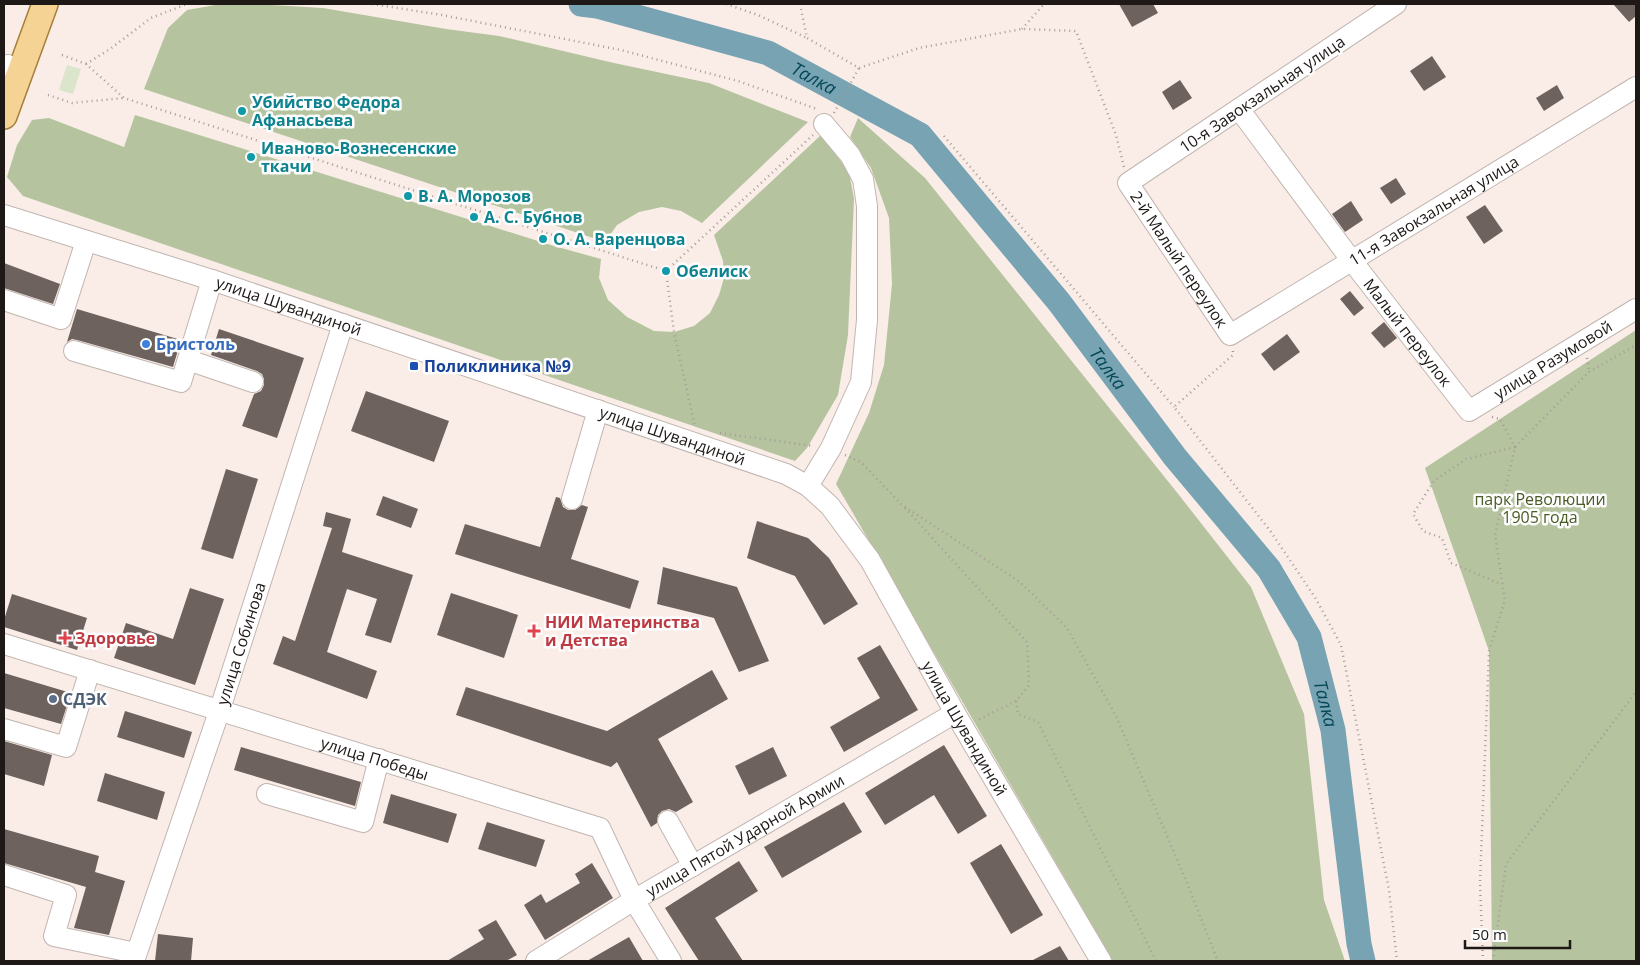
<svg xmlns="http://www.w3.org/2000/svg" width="1640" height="965" viewBox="0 0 1640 965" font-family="'Open Sans',sans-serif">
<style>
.green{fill:#dae5cb}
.forest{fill:#b5c49f}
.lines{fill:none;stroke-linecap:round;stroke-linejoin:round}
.river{stroke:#77a3b2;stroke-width:25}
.building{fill:#6d625e}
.minor-casing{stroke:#c1b5b0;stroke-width:22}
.major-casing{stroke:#a57e39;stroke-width:28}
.path{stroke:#a59b97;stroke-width:2.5;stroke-dasharray:1 4;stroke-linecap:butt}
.minor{stroke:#fff;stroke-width:20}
.major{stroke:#f4d394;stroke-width:25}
.culture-dot{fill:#0f9aa8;stroke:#fdfdfd;stroke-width:2}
.shop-dot{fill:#3f7fe0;stroke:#fdfdfd;stroke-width:2}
.transit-dot{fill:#1a4fb4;stroke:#fdfdfd;stroke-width:2}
.health-dot{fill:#e0444e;stroke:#fdfdfd;stroke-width:2}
.service-dot{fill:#5c6f8a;stroke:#fdfdfd;stroke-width:2}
.labels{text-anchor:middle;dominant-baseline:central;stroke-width:5;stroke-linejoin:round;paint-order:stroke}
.street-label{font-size:16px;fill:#1e1917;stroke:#fdfdfd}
.culture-label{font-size:16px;font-weight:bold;fill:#0d838f;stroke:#fdfdfd;text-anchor:start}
.shop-label{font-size:16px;font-weight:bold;fill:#366cbe;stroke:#fdfdfd;text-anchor:start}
.transit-label{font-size:16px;font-weight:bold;fill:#164399;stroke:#fdfdfd;text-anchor:start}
.park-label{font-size:16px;fill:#4a5c25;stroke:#fdfdfd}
.health-label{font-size:16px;font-weight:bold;fill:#be3a42;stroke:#fdfdfd;text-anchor:start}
.service-label{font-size:16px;font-weight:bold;fill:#4e5e75;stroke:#fdfdfd;text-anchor:start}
.water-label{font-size:18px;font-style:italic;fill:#044758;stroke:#fdfdfd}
</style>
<rect width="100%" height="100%" fill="#faede8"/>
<path class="green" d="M67 65 81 69 73 94 59 90Z"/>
<g class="forest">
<path d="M221 4H253L323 8 446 29 499 36 614 63 709 83 808 122 702 223 681 211 662 207 639 212 617 225 605 242 144 89 168 28 187 10Z"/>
<path d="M135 115 554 246 601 259 599 278 608 300 627 317 654 331 674 332 694 326 710 313 719 295 724 278 723 261 714 235 821 135 849 172 854 199 848 335 838 395 807 448 795 461 23 196 7 177 17 145 32 120 49 118 124 147Z"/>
<path d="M858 118 925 178 1179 495 1251 587 1304 714 1324 900 1345 961H1113L836 484 869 413 884 365 892 284 889 218 871 168 850 137Z"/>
<path d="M1636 330V961H1492L1489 651 1425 468Z"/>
</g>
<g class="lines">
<path class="river" id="s1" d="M581 4 597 6 768 53 920 135 1059 302 1175 457 1269 569 1309 637 1333 730 1359 944 1363 961"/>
</g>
<g class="building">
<path d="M1119 4H1153L1158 13 1132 27Z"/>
<path d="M1613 4H1636V16L1629 22Z"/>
<path d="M1432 56 1446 77 1424 91 1410 71Z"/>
<path d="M1180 80 1192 98 1173 110 1162 92Z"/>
<path d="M1557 85 1564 98 1544 111 1536 98Z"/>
<path d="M1396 178 1406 194 1391 204 1380 188Z"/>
<path d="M1351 201 1363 220 1345 232 1332 214Z"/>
<path d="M1485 205 1503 231 1484 244 1466 217Z"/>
<path d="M4 263 60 284 53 304 4 288Z"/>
<path d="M1350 291 1364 308 1354 316 1340 299Z"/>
<path d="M77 309 181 340 173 367 77 340 72 339 67 342Z"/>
<path d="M1384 322 1397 338 1384 348 1371 333Z"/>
<path d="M219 329 304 358 277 438 242 426 254 394 261 391 264 385V379L262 374 257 371 211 355Z"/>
<path d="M1287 334 1300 352 1274 371 1261 354Z"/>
<path d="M366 391 449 421 434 462 351 431Z"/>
<path d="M226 469 258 479 233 559 201 549Z"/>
<path d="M383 496 418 509 411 528 376 515Z"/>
<path d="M556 497 560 498 563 507 568 510H575L582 505 588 507 571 559 639 581 630 609 455 554 465 524 540 547Z"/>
<path d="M326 512 351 519 342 552 413 575 391 643 365 635 377 599 347 589 327 652 377 671 367 699 273 664 283 636 295 641 332 528 323 526Z"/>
<path d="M757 521 808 538 829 558 858 604 824 625 795 576 747 558Z"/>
<path d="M663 567 737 587 769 661 739 672 714 618 657 604Z"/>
<path d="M190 588 224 599 195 685 114 658 126 623 173 639Z"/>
<path d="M451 593 518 615 504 658 437 635Z"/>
<path d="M12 594 87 618 77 650 4 627V620Z"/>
<path d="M880 645 918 710 844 752 830 727 880 698 857 658Z"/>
<path d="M712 670 728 699 658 739 693 802 676 812 669 809 662 811 658 815 657 823 651 827 617 762 611 767 456 715 466 687 607 731Z"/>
<path d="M4 673 71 693 61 724 4 708Z"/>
<path d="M125 711 192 732 184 758 117 737Z"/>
<path d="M4 741 52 755 44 786 4 774Z"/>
<path d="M944 745 987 816 958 834 934 795 885 825 865 793Z"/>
<path d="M241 747 361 782 355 806 234 770Z"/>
<path d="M773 747 787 776 749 795 735 766Z"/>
<path d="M105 773 165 792 157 820 97 801Z"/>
<path d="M391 794 457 814 448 843 383 823Z"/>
<path d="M844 802 862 832 782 878 764 847Z"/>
<path d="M487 822 545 840 536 867 478 849Z"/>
<path d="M4 829 99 856 95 872 125 881 109 935 74 928 86 887 4 863Z"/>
<path d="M1001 844 1043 915 1011 934 970 863Z"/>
<path d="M739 861 758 891 715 918 743 961H699L665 908Z"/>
<path d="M592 863 613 898 545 940 524 905 541 894 546 903 580 883 575 874Z"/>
<path d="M496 920 517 955 506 961H447L484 939 478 930Z"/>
<path d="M158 934 193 938 191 961H155Z"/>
<path d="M629 937 643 961H587Z"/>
<path d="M1060 946 1069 961H1031Z"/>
</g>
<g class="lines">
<g class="minor-casing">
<g id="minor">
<path id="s2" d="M1396 4 1128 183 1230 335 1636 87"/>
<path d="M4 66 8 65"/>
<path id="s3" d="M1239 109 1352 261 1469 411 1636 309"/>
<path id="s4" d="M4 215 212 280 786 474 808 486 830 506 870 560 955 713 1101 961"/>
<path d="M4 300 61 319 86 241"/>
<path d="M74 351 181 382 212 280"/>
<path d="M188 360 253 382"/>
<path d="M808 486 831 448 861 382 867 320V206L863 179 850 155 824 124"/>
<path d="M572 499 598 410"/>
<path id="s5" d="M4 644 600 828 634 900 671 961"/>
<path d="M4 729 66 747 90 670"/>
<path d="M267 794 363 822 379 759"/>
<path d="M668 821 693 866"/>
<path d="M4 875 66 895 54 936 136 953"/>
<path id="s6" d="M134 961 220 709 343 324"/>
<path id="s7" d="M536 961 634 900 955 713"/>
</g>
</g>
<g class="major-casing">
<path id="major" d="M4 116 45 4"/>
</g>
<g class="path">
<path d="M372 4 442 15 621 50 738 81 817 109"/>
<path d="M726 4 758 15 807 38"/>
<path d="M800 4 807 38 859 68 919 48 1022 29 1076 31 1116 135 1124 167"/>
<path d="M1022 29 1044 4"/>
<path d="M62 55 86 64 124 98 666 271 813 135"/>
<path d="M86 64 110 49 151 18 187 4"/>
<path d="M48 95 72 103 124 98"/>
<path d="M834 113 859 68"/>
<path d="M944 136 1174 407"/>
<path d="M666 271 674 332 695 427"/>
<path d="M1233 351V355L1174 407 1271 532 1316 599 1341 645 1389 890 1397 961"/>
<path d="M1587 358 1589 372"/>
<path d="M1492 417 1500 419 1515 447 1466 459 1434 481 1413 514 1423 531 1442 538 1451 563 1501 584"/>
<path d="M720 433 814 446"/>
<path d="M845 455 861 462 902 505 1020 582 1067 628 1116 716 1185 878 1218 961"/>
<path d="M905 508 1027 642 1029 685 1016 701 978 720"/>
<path d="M1016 701 1018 714 1038 722 1156 961"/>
<path d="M1483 961 1480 882 1489 651 1505 600 1495 535 1515 447 1589 372 1636 345"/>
<path d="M1493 961 1506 864 1636 692"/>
</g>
<use href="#minor" class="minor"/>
<use href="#major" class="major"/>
</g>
<g class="culture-dot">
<circle cx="242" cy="111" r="5"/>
<circle cx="251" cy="157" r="5"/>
<circle cx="408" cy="196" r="5"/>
<circle cx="474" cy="217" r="5"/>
<circle cx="543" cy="239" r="5"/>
<circle cx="666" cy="271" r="5"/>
</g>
<circle class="shop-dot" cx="146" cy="344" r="5"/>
<rect class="transit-dot" x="409" y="361" width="10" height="10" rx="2.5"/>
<g class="health-dot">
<path d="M531.5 623.5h5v5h5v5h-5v5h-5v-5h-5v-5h5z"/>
<path d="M62.5 630.5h5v5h5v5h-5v5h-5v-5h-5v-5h5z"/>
</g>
<circle class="service-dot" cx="53" cy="699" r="5"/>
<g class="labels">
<g class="street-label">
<text transform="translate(1262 94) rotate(-34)">10-я Завокзальная улица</text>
<text stroke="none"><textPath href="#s2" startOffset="744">11-я Завокзальная улица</textPath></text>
<text stroke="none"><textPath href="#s2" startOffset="414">2-й Малый переулок</textPath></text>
<text stroke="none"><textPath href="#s4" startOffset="299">улица Шувандиной</textPath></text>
<text stroke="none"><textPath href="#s3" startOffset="280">Малый переулок</textPath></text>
<text stroke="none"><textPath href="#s3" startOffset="478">улица Разумовой</textPath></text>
<text stroke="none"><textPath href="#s4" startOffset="704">улица Шувандиной</textPath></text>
<text stroke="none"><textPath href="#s6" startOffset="335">улица Собинова</textPath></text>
<text stroke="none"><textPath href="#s4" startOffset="1139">улица Шувандиной</textPath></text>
<text stroke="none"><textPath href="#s5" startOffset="388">улица Победы</textPath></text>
<text stroke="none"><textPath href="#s7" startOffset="244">улица Пятой Ударной Армии</textPath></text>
</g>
<g class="culture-label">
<text x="252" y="102">Убийство Федора<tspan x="252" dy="18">Афанасьева</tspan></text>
<text x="261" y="148">Иваново-Вознесенские<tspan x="261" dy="18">ткачи</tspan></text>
<text x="418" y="196">В. А. Морозов</text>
<text x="484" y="217">А. С. Бубнов</text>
<text x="553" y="239">О. А. Варенцова</text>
<text x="676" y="271">Обелиск</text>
</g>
<g class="shop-label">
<text x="156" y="344">Бристоль</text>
</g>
<g class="transit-label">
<text x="424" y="366">Поликлиника №9</text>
</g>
<g class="park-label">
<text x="1540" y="499">парк Революции<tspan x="1540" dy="18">1905 года</tspan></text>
</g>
<g class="health-label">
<text x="545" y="622">НИИ Материнства<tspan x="545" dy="18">и Детства</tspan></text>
<text x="75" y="638">Здоровье</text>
</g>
<g class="service-label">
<text x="63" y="699">СДЭК</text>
</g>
<g class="water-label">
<text stroke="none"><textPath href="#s1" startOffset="246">Талка</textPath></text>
<text stroke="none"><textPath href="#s1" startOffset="666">Талка</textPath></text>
<text stroke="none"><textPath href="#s1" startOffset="1071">Талка</textPath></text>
</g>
</g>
<rect width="1640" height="965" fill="none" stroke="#1e1917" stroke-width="10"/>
<path d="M1465 940v8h105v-8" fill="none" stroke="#1e1917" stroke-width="2.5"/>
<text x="1472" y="940" font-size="15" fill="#1e1917" stroke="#fdfdfd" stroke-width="4" paint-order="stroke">50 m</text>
</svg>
